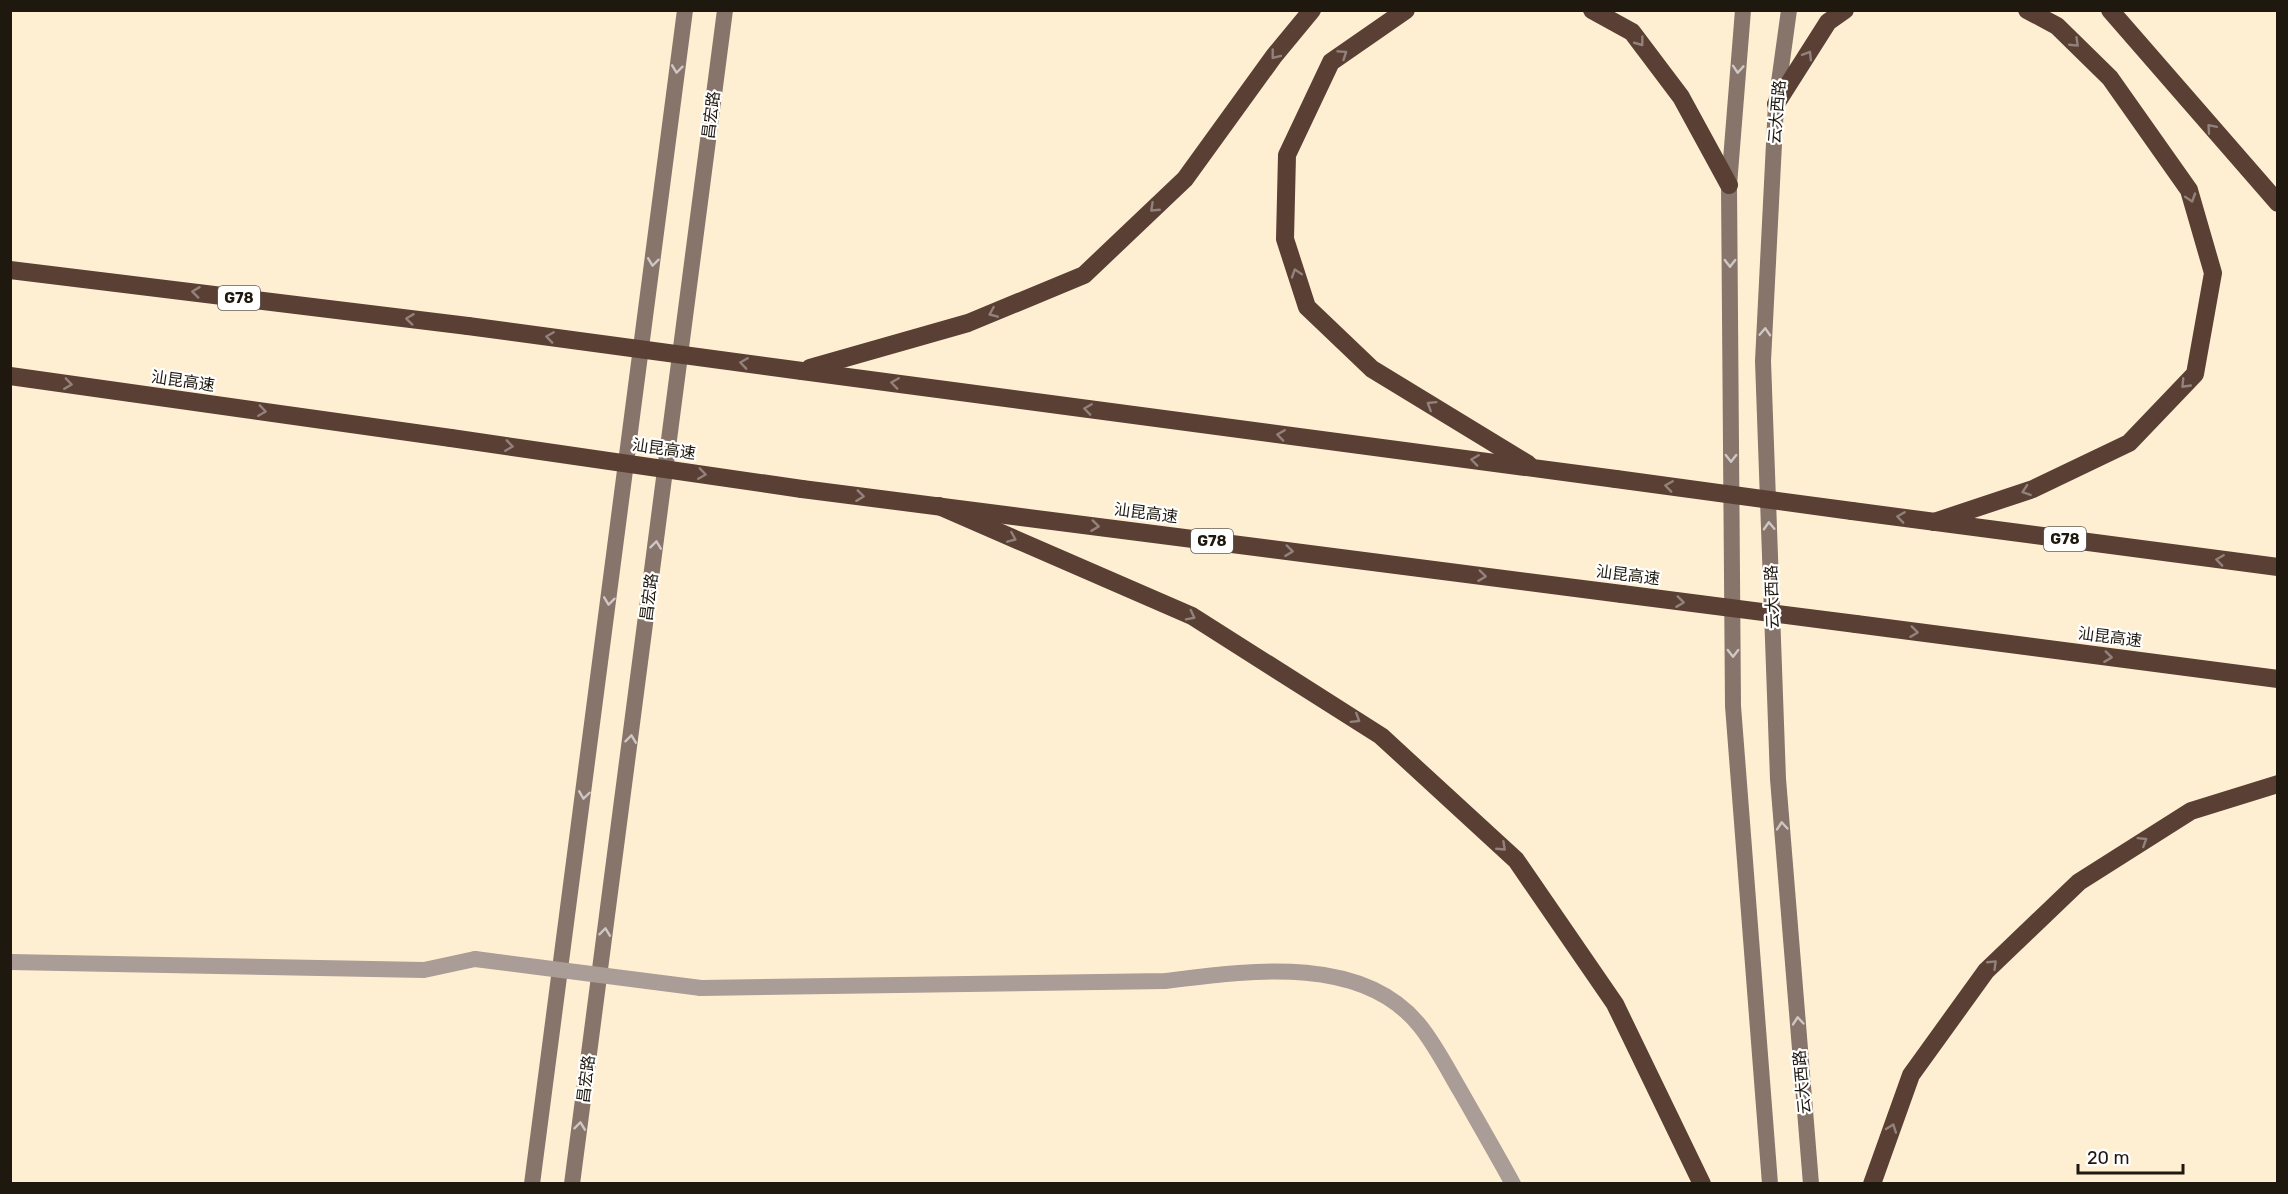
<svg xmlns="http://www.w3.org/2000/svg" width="2288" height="1194" viewBox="0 0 2288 1194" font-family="Rubik,'Noto Sans SC',sans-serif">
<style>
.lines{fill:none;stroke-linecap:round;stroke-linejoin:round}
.minor{stroke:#aa9c96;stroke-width:16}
.secondary{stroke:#87746b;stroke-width:16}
.motorway{stroke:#593f34;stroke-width:18}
.minor-bridge{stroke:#aa9c96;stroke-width:16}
.motorway-bridge{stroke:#593f34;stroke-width:18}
.oneway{stroke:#93827b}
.oneway2{stroke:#cfc7c4}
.labels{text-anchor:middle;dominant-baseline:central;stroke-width:4.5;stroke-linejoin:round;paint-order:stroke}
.shield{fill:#fff;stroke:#625d56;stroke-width:1.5}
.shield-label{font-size:15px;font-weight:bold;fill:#1e180e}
.street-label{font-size:16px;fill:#1e180e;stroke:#fff}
</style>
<rect width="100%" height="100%" fill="#ffefd2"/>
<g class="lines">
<g class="minor">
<path d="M10 962 424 970 475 959"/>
<path d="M701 988 1165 981C1245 971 1362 953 1420 1026 1436 1046 1448 1070 1461 1092 1478 1122 1496 1153 1513 1184"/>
</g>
<g class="secondary">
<path d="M1743 10 1729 185 1733 706 1770 1184"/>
<path d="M1789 10 1776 104 1763 361 1778 779 1811 1184"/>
<path d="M532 1184 685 10"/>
<path d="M572 1184 725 10"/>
</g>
<g class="motorway">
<path d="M1406 10 1331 62 1287 155 1285 239 1307 307 1372 369 1528 464"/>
<path d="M1592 10 1632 32 1681 97 1729 185"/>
<path d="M2110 10 2278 203"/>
<path d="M1776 104 1828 22 1845 10"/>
<path d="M10 270 468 326"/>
<path d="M810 368 968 323 1084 275 1185 179 1274 56 1312 10"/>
<path d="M802 371 1616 479"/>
<path d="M10 376 451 438"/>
<path d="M802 489 1622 594"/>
<path d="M939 506 1192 616 1381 736 1516 860 1615 1004 1702 1184"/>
<path d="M1852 511 2278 567"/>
<path d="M1934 522 2033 489 2129 443 2195 374 2213 273 2189 190 2110 78 2057 26 2027 10"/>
<path d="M1856 624 2278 679"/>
<path d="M1872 1184 1911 1075 1986 971 2079 882 2191 811 2278 784"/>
</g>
<path class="minor-bridge" d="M475 959 701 988"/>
<g class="motorway-bridge">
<path d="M468 326 802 371"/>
<path d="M451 438 802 489"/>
<path d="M1616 479 1852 511"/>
<path d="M1622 594 1856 624"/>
</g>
</g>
<defs><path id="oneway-chevron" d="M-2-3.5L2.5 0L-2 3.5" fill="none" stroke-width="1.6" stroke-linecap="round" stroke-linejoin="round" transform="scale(1.5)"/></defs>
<g class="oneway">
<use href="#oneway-chevron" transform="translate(1640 42) rotate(53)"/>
<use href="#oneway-chevron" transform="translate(2075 43) rotate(44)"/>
<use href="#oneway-chevron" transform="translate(1343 54) rotate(-34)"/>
<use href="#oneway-chevron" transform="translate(1275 55) rotate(128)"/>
<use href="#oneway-chevron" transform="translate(1808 55) rotate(-58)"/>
<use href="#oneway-chevron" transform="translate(2211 128) rotate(-131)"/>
<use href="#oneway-chevron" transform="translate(2191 198) rotate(72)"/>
<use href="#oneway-chevron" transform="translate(1154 208) rotate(137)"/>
<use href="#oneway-chevron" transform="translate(1296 273) rotate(-108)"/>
<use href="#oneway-chevron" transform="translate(196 292) rotate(-173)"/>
<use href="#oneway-chevron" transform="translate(993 313) rotate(157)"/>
<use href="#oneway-chevron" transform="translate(410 319) rotate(-173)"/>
<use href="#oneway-chevron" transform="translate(550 337) rotate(-172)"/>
<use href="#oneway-chevron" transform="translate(744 363) rotate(-172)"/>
<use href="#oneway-chevron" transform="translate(895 383) rotate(-172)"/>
<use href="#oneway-chevron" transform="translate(68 384) rotate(8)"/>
<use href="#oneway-chevron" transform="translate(2185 384) rotate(134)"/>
<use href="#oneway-chevron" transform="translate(1431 405) rotate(-148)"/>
<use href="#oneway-chevron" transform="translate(1088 409) rotate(-172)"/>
<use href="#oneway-chevron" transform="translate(262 411) rotate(8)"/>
<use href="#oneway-chevron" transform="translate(1281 435) rotate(-172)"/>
<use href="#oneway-chevron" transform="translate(509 446) rotate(8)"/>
<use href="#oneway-chevron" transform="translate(1475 460) rotate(-172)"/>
<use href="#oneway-chevron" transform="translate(702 474) rotate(8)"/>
<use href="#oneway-chevron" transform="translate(1669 486) rotate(-172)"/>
<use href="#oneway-chevron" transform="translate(2026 491) rotate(161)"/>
<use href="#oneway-chevron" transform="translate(860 496) rotate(7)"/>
<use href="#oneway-chevron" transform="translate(1901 517) rotate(-172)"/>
<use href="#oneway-chevron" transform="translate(1095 526) rotate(7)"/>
<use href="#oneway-chevron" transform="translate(1012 538) rotate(23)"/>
<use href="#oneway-chevron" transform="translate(1289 551) rotate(7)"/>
<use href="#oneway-chevron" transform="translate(2220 560) rotate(-172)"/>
<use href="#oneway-chevron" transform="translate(1482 576) rotate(7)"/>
<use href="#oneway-chevron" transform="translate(1680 602) rotate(7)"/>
<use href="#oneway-chevron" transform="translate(1191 616) rotate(27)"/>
<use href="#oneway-chevron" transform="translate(1914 632) rotate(7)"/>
<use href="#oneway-chevron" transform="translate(2108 657) rotate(7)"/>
<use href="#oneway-chevron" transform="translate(1356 719) rotate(32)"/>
<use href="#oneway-chevron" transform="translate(2143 841) rotate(-32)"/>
<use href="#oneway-chevron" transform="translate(1502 847) rotate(43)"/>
<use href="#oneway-chevron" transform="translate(1993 964) rotate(-44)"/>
<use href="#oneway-chevron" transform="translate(1892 1128) rotate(-70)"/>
</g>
<g class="oneway2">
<use href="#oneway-chevron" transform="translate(677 69) rotate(97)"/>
<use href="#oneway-chevron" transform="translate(1738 69) rotate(94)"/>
<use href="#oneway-chevron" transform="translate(653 262) rotate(97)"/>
<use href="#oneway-chevron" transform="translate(1730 263) rotate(90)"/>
<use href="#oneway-chevron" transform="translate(1765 332) rotate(-87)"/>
<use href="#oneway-chevron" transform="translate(1731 458) rotate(90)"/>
<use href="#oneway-chevron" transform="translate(1769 526) rotate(-92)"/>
<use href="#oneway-chevron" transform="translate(656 545) rotate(-83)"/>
<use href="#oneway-chevron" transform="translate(609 601) rotate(97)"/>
<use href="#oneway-chevron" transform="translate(1733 653) rotate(90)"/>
<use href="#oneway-chevron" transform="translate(631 739) rotate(-83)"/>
<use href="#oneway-chevron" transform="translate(584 795) rotate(98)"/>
<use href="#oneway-chevron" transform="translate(1782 826) rotate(-95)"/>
<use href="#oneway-chevron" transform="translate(605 932) rotate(-83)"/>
<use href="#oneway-chevron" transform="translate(1798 1021) rotate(-95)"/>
<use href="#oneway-chevron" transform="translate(580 1126) rotate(-83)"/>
</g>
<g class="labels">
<g class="shield">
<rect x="218" y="286" width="42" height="24" rx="4.5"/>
<rect x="2044" y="527" width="42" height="24" rx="4.5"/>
<rect x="1191" y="529" width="42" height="24" rx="4.5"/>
</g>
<g class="shield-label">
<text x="239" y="298">G78</text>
<text x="2065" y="539">G78</text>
<text x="1212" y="541">G78</text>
</g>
<g class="street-label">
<text transform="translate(1777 112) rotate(-85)">云大西路</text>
<text transform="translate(711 115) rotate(-83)">昌宏路</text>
<text transform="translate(183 381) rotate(8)">汕昆高速</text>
<text transform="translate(664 449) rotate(8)">汕昆高速</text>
<text transform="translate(1146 513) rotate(7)">汕昆高速</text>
<text transform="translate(1628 575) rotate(7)">汕昆高速</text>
<text transform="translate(649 597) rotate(-83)">昌宏路</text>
<text transform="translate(1772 597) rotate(-92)">云大西路</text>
<text transform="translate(2110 637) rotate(7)">汕昆高速</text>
<text transform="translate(586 1079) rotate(-83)">昌宏路</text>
<text transform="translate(1802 1082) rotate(-95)">云大西路</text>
</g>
</g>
<rect width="2288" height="1194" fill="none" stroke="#1e180e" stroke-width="24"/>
<path d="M2078 1164v9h105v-9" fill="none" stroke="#1e180e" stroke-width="3"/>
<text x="2087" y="1164" font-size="18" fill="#1e180e" stroke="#ffffff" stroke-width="4.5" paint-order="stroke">20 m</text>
</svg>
